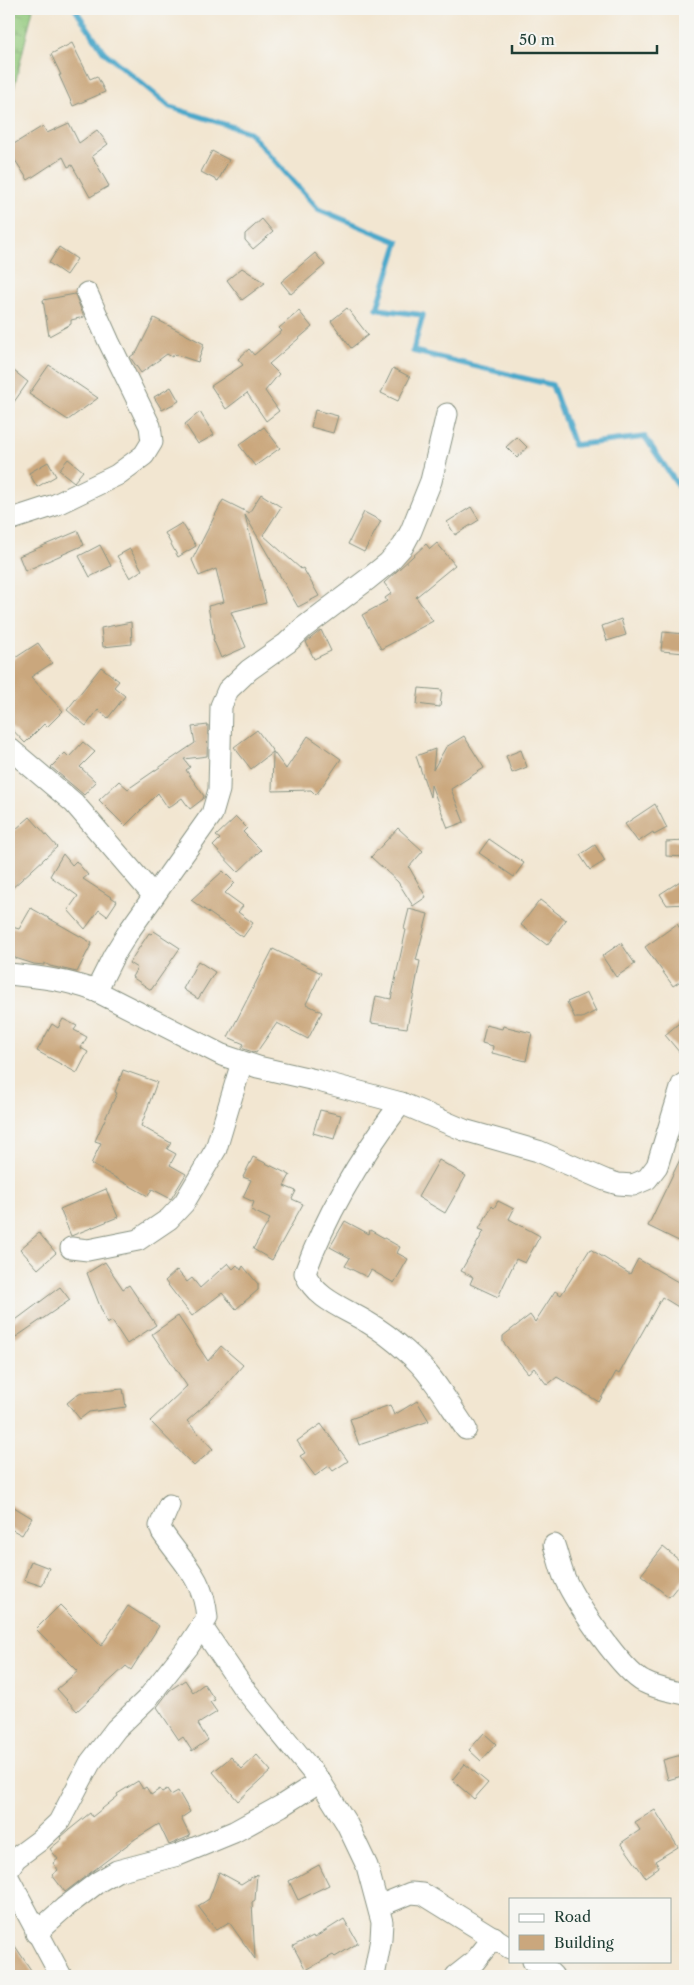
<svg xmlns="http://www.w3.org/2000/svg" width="694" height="1985" viewBox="0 0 694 1985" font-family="'Libre Caslon Text',serif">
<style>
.wetland{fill:url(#wetland-marsh);stroke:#588358}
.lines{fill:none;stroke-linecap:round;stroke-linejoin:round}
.stream{stroke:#4ca8ca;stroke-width:5.5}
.building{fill:#caa77d}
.minor-casing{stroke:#889282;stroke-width:23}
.minor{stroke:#fff;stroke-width:21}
</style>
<defs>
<pattern id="wetland-marsh" width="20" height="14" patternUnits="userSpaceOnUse" patternTransform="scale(1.25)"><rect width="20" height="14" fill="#92c97c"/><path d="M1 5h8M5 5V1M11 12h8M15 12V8" fill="none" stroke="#77a466"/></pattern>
</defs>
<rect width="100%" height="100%" fill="#f6f6f2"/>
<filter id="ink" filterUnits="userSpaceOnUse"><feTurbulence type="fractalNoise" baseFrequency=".02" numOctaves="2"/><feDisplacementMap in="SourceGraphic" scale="10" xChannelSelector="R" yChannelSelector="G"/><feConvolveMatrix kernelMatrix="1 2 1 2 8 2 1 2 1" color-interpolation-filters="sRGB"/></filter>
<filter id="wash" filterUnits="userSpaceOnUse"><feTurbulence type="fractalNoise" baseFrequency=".0096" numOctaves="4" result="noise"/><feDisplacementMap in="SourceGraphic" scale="20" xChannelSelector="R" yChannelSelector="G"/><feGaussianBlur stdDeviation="1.12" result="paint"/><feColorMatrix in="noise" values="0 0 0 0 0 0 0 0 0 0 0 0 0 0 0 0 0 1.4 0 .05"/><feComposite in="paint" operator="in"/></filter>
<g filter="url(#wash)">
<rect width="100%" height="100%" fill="#f2e6d1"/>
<path class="wetland" d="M9 9H33L9 109Z"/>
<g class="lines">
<path class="stream" d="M75 9 104 52 170 107 249 132 318 209 398 242 377 309 423 315 413 351 552 385 574 445 645 437 685 496"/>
</g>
<g id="blocks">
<g class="building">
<path d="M72 43 90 79 97 76 105 92 73 106 59 75H61L51 54Z"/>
<path d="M69 123 79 143 97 130 108 144 92 156 109 186 90 197 72 165 68 167 63 157 28 180 9 151V147L43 126 47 133Z"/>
<path d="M212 151 229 160 218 181 201 172Z"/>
<path d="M262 219 273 232 253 249 245 240V234Z"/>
<path d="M59 247 77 259 66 275 49 263Z"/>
<path d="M315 253 325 265 291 294 281 282Z"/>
<path d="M242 268 265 283 242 300 227 280Z"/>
<path d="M75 294 84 317 71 320V324L49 336 43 300Z"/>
<path d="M347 308 368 335 351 348 331 321Z"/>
<path d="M299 311 312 327 269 364 279 374 265 391 279 411 266 421 247 393 226 409 211 386 243 365 238 359 249 349 254 355 282 331 279 328Z"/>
<path d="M154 318 204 344 198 362 174 354 172 357 167 354 141 373 130 357 137 352Z"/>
<path d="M49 365 98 398 68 420 29 394Z"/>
<path d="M9 367 28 382 9 409Z"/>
<path d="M393 368 410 377 398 401 381 393Z"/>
<path d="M171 387 179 401 162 410 154 397Z"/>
<path d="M315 410 338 416 333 433 311 427Z"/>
<path d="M200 412 214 435 198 444 185 424Z"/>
<path d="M264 427 280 448 255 466 239 445Z"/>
<path d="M517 437 527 447 517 458 506 447Z"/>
<path d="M68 459 83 471 74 482 59 470Z"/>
<path d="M48 462 56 476 37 487 29 473Z"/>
<path d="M261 494 281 507 263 535 301 569 303 568 319 596 298 607 245 515 266 603 231 612 246 647 221 658 213 639H214L208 606 224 602 216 569 199 576 192 560 223 500 249 513Z"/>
<path d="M471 507 479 520 455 535 447 522Z"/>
<path d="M364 512 381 521 364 552 348 544Z"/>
<path d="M182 523 196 546 178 557 165 533Z"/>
<path d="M78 531 84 545 25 571 19 556Z"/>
<path d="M437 543 455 565 416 597 433 621 381 649 362 615 387 601 385 598 392 593 384 583 426 544 430 549Z"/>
<path d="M100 545 111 566 90 577 79 556Z"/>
<path d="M130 549 142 570 130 578 117 556Z"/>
<path d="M621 619 626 635 607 641 602 626Z"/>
<path d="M131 622 132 644 103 647 101 628Z"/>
<path d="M321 630 331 651 314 659 306 642Z"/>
<path d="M663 632 685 634V653L661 651Z"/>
<path d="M38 643 52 663 31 677 63 711 47 727 44 724 25 743 9 726V662Z"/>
<path d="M101 667 119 681 114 687 125 696 108 718 98 710 86 726 67 710Z"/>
<path d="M419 688 442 690 440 707 417 704Z"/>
<path d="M208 725 207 756 184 759 190 767 186 770 204 796 203 799 190 809 182 798 168 808 158 793 125 826 99 800 119 781 128 789 195 743 192 727Z"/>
<path d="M257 730 286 769 308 736 341 759 316 795 311 790 272 791 273 752 251 769 234 747Z"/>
<path d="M464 736 484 768 451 789 464 822 448 828 431 785 430 797 416 756 435 749 433 770 446 747Z"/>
<path d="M83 742 95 752 80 767 96 782 84 795 51 767 65 753 69 757Z"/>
<path d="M521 750 527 767 512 773 506 756Z"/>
<path d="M655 804 667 828 654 835 653 832 638 842 625 824Z"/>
<path d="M30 817 57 847 9 891V835Z"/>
<path d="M236 817 247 828 243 832 261 850 238 872 213 846 220 839 216 836Z"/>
<path d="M398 828 423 851 409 867 426 897 413 906 398 882 371 857Z"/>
<path d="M489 839 524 863 514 877 479 853Z"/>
<path d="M685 841V857L666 856V842Z"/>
<path d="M595 845 605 861 590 870 580 855Z"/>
<path d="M63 854 72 865 76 861 88 875 83 879 117 901 107 916 99 910 85 929 68 910 78 896 50 876Z"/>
<path d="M223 871 235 883 225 893 243 906 238 912 253 923 243 937 191 900Z"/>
<path d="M685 878V904L667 905 660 894Z"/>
<path d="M540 900 566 920 547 945 521 925Z"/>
<path d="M31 908 92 943 77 972 50 966 44 963V965L34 964 9 956V938L12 927 19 929Z"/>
<path d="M409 909 428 914 416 960 420 961 407 1028 371 1023 376 996 391 999 406 930 404 929Z"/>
<path d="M677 924 685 936V978L673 986 645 947Z"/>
<path d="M154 931 180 948 151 990 132 977 137 968 129 963 149 933 151 934Z"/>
<path d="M621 943 635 964 616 977 602 956Z"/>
<path d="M273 949 321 973 306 1004 322 1012 308 1039 277 1023 256 1053 241 1048 244 1044 228 1037Z"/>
<path d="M198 961 215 972 198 999 183 989Z"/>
<path d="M587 993 596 1011 582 1018H575L567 1002Z"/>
<path d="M685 1018V1059L665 1035Z"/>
<path d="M63 1019 77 1026 74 1030 87 1037 81 1048 88 1052 77 1073 37 1051 52 1024 58 1028Z"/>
<path d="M486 1025 502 1029 503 1026 532 1033 526 1061 492 1053 493 1046 482 1043Z"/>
<path d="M123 1070 157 1082 141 1126 171 1143 167 1149 176 1154 170 1165 186 1174 171 1199 152 1189 148 1196 91 1164 101 1143 95 1141 117 1093 115 1092Z"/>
<path d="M320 1110 341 1115 334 1139 313 1133Z"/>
<path d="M685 1149V1244L648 1226Z"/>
<path d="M253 1157 290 1175 284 1186 296 1191 292 1199 303 1204 272 1260 253 1249 270 1219 251 1210 254 1202 243 1197 251 1180 243 1177Z"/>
<path d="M439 1160 466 1176 445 1213 418 1197Z"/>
<path d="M106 1189 118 1217 71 1236 60 1209Z"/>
<path d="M498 1201 514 1209 509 1219 540 1236 525 1263 516 1259 498 1297 470 1284 473 1277 461 1271 484 1231 479 1229 492 1206 494 1208Z"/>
<path d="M345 1221 369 1234 370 1230 400 1247 397 1253 408 1259 394 1283 371 1270 367 1277 345 1266 350 1258 330 1247Z"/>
<path d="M39 1233 56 1253 38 1269 20 1249Z"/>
<path d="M590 1249 630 1274 638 1259 685 1286V1311L662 1297 619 1374 616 1372 599 1402 557 1377 547 1385 534 1368 528 1373 503 1342V1336L530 1315 535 1322 555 1291 561 1295Z"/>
<path d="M105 1262 123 1289 129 1285 156 1325 127 1344 112 1321 107 1324 87 1273Z"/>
<path d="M228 1263 233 1269 237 1265 241 1270 243 1266 258 1284V1290L236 1309 222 1293 192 1316 165 1281 177 1270 187 1282 192 1278 200 1288Z"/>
<path d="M60 1287 70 1300 16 1337 9 1325Z"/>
<path d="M178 1316 208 1361 221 1346 243 1365 221 1391 187 1421 213 1449 194 1466 150 1421 187 1386 152 1334Z"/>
<path d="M123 1389 126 1407 89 1412 80 1419 67 1403 79 1393Z"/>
<path d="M417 1401 429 1421 359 1445 350 1419 390 1405 394 1415Z"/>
<path d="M321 1424 348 1461 333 1471 329 1466 315 1476 300 1456 305 1453 297 1441Z"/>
<path d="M9 1504 32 1518 22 1535 9 1528Z"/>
<path d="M663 1547 685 1565V1577L669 1597 641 1575Z"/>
<path d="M31 1561 49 1568 42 1586 24 1580Z"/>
<path d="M60 1605 101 1646 128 1606 159 1626 131 1670 126 1666 77 1711 57 1689 78 1671 36 1629Z"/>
<path d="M185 1680 193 1692 204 1684 215 1700 210 1702 217 1712 198 1724 208 1740 192 1751 183 1737 179 1740 157 1707 170 1690Z"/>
<path d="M484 1733 496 1744 481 1761 469 1750Z"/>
<path d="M257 1755 271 1771 238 1801 213 1772 231 1757 242 1769Z"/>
<path d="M681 1755 685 1775 668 1780 663 1760Z"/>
<path d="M465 1764 488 1783 474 1799 452 1780Z"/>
<path d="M138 1781 143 1789 146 1787 151 1795 160 1789 162 1792 167 1789 171 1795 178 1791 190 1812 181 1818 190 1836 169 1845 159 1824 135 1839 65 1892 52 1875 58 1870 53 1863 58 1859 50 1849 62 1839 61 1837 69 1830 90 1813 92 1817 118 1796 117 1794Z"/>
<path d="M655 1810 678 1847 655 1861 659 1867 645 1877 621 1843 640 1830 635 1822Z"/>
<path d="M319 1865 329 1885 298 1900 289 1881Z"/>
<path d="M219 1872 241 1884 257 1874 255 1900 252 1902 255 1959 229 1922 216 1930 198 1906 209 1899Z"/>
<path d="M344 1919 358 1943 335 1957 333 1955 306 1970 293 1946 313 1936 314 1938Z"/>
<path d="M9 1937 35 1976H9Z"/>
</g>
</g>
</g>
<g filter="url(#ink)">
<use href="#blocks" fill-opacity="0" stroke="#889282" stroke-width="1"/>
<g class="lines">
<g class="minor-casing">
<g id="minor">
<path d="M9 520 55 505 117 475 144 455 152 442 150 426 109 342 87 293"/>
<path d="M9 748 74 803 153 895"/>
<path d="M9 974C39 977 67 980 96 991L222 1055 258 1067 315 1080 401 1103 464 1130 538 1151 605 1180 618 1184 633 1185 647 1179 657 1166 682 1085 685 1083"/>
<path d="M96 991 114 955 129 931 212 814 219 790 221 706 228 690 249 670 287 643 303 628 368 579 388 563 403 546 411 531 431 481 447 414"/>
<path d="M401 1103C362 1155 327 1212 305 1273 315 1299 344 1308 367 1322 381 1330 395 1341 407 1352 431 1372 448 1403 466 1429"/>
<path d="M71 1248 88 1250 138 1240 169 1219 184 1203 216 1149 242 1062"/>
<path d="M554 1545C558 1556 560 1568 565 1579 576 1603 622 1671 644 1682 657 1689 672 1691 685 1694"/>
<path d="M202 1627 242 1686 320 1781 347 1824 367 1866 382 1922 381 1939 374 1976"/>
<path d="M9 1868 16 1858 39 1841 59 1822 90 1763 116 1729 147 1699 188 1647 207 1618C204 1578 182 1562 162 1532L160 1526 169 1505"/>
<path d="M9 1879 61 1976"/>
<path d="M379 1906 411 1893 423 1894 510 1948"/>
<path d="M36 1933 64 1908 98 1882 117 1871 178 1855 234 1832 281 1806 320 1781"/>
<path d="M533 1961 544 1967 553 1976"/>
<path d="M456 1976 475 1961 494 1937"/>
</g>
</g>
<use href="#minor" class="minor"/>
</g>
</g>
<rect width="694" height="1985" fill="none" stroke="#f6f6f2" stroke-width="30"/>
<rect x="509" y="1898" width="162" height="65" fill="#f6f6f2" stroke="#a0aca6"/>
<rect x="519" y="1914" width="25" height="8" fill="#ffffff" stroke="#a0aca6"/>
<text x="554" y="1922" font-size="15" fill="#1f3d34">Road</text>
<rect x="519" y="1935" width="25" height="15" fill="#caa77d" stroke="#a0aca6"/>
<text x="554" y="1948" font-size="15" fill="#1f3d34">Building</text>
<path d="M512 45v8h145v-8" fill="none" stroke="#1f3d34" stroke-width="2.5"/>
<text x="519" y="45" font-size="15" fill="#1f3d34" stroke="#f6f6f2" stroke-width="4" paint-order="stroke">50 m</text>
</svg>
